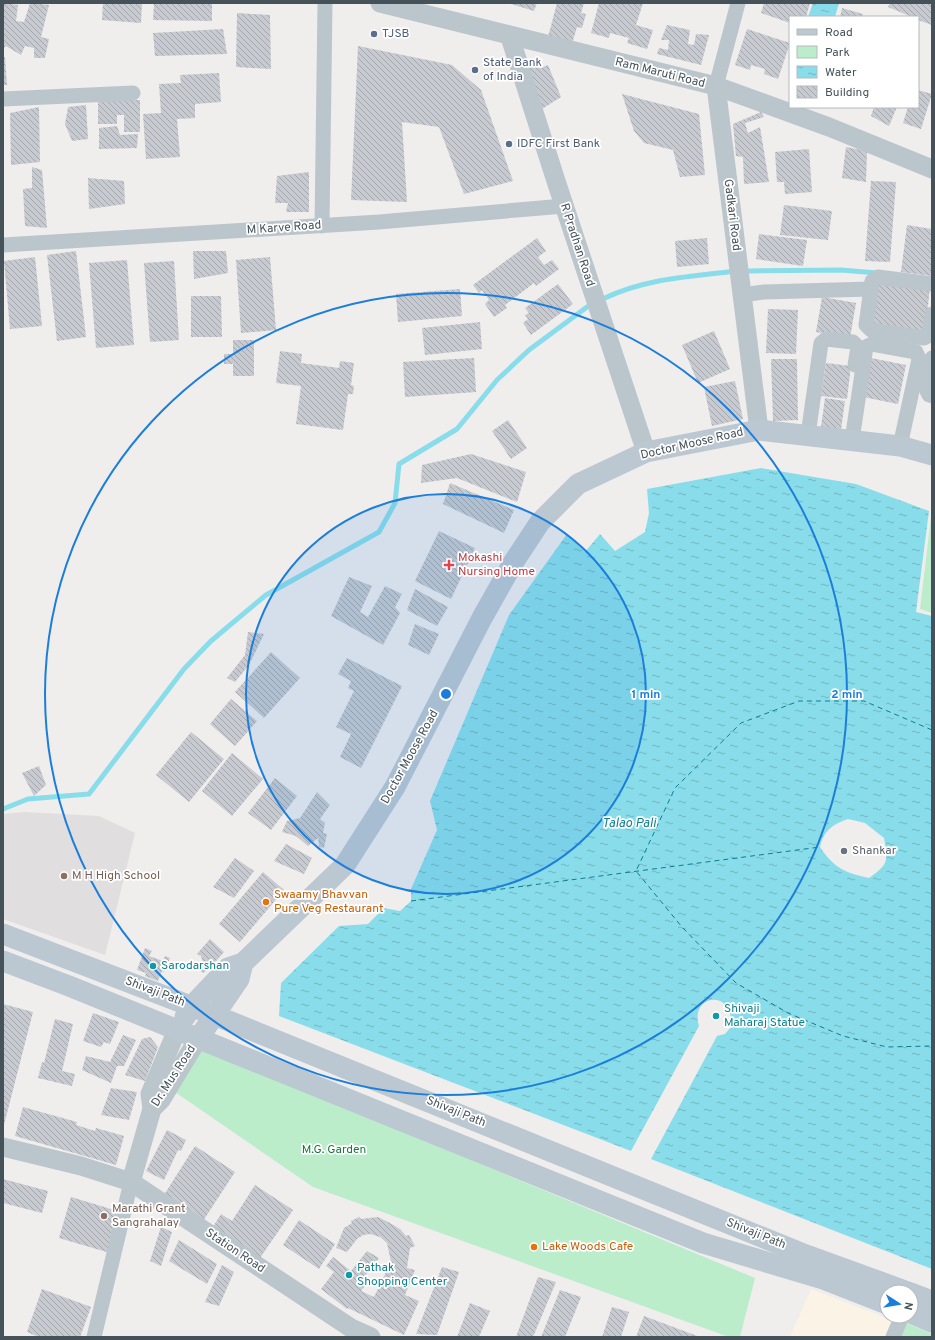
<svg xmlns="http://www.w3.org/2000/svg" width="935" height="1340" viewBox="0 0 935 1340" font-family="Overpass,sans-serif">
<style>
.commercial{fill:#fbf3e5}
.education{fill:#e1dedf}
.park{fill:#bbedcb}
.water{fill:url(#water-ripples);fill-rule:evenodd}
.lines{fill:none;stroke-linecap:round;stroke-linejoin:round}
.stream{stroke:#89ddea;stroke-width:5}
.ferry{stroke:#0e7d8e;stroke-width:1;stroke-dasharray:5 4;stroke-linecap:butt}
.building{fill:url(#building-back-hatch)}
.minor{stroke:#bbc6cc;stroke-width:15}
.tertiary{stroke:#bbc6cc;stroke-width:19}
.secondary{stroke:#bbc7d1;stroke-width:21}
.ring{fill:none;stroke:#1c7edb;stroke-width:2}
.service-dot{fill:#5c6f8a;stroke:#fff;stroke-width:1.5}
.health-dot{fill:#e0444e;stroke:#fff;stroke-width:1.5}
.worship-dot{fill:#6b7280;stroke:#fff;stroke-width:1.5}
.education-dot{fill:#8d6e63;stroke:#fff;stroke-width:1.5}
.food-dot{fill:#e8710a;stroke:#fff;stroke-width:1.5}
.culture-dot{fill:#0f9aa8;stroke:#fff;stroke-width:1.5}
.labels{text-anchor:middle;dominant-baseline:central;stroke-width:3.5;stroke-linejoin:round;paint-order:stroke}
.service-label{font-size:12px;fill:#4e5e75;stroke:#fff;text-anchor:start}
.street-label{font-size:12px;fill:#46525a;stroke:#fff}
.health-label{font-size:12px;fill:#be3a42;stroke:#fff;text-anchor:start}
.worship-label{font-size:12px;fill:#5b616d;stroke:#fff;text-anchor:start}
.education-label{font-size:12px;fill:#785e54;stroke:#fff;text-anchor:start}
.food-label{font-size:12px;fill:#c56008;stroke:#fff;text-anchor:start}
.culture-label{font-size:12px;fill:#0d838f;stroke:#fff;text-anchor:start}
.park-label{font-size:12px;fill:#187a41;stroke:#fff}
.water-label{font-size:13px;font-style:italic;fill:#0e7d8e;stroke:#fff}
.centre{fill:#1c7edb;stroke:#fff;stroke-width:2}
.ring-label{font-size:12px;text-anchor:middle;font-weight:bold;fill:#1c7edb;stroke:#fff;stroke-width:3.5;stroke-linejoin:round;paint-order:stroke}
</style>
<defs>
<pattern id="water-ripples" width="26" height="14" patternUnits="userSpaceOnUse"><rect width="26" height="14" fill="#89ddea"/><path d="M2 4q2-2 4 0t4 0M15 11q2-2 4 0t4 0" fill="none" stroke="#72b6c1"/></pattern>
<pattern id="building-back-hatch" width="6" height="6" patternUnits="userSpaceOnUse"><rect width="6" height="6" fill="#c7cad0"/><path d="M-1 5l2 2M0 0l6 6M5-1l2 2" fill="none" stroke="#a3a7ac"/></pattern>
</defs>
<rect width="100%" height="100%" fill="#f0eded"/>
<path class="commercial" d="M811 1289 894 1321 886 1337H790Z"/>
<path class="education" d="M25 812 99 816 135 833 105 955 3 919V814Z"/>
<g class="park">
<path d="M932 509V613L920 609Z"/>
<path d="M201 1048 755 1278 740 1337H729L313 1187 172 1090Z"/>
<path d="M904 1322 932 1334V1337H899Z"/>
</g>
<g class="water">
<path d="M813 3H839L835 17H808Z"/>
<path d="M761 468 856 484 929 511 916 612 932 616V1269L651 1159 717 1036 725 1034 731 1027C735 988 689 994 699 1026L631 1151 279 1016 281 983 339 926 368 924 384 908 400 911 411 901V889L437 830 430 801 509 615 567 534 585 552 600 534 615 551 645 532 649 513 647 489ZM848 819 865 823 884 838C888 861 889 864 869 878 845 873 834 868 820 847 823 831 833 824 848 819Z"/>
</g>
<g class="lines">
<g class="stream">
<path d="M749 271 841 270 877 273"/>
<path d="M605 298C646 278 691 277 735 271"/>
<path d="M3 809 28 799 89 794 184 669 211 641 266 595 379 532 395 503 399 464 457 429 497 380 529 350 587 307"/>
</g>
<g class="ferry">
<path d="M932 730 864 701H799L741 723 675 788 636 871 682 927 736 983 788 1013 843 1036 887 1047 932 1046"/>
<path d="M411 901 820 847"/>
</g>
</g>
<g class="building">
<path d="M3 3 18 5 16 21 24 22 30 3 49 5 41 37 49 39 45 58H34V48L25 46 21 55 6 46 3 49Z"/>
<path d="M103 3H142L141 23 102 20Z"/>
<path d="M154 3H212V21L153 20Z"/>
<path d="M508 3H537L534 11Z"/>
<path d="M557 3H584L581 13 586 14 582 28 577 27 571 47 547 41Z"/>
<path d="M599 3H643L636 25 653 30 647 49 627 43 629 38 610 33 609 38 591 33Z"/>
<path d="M764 3H810L806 17H790V23L761 13Z"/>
<path d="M890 3H932V25L918 20V17H912L888 7Z"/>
<path d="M842 8 863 14 862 17H840Z"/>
<path d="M237 13 270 15 271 69 236 67Z"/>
<path d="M667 25 690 30 688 44 694 45 696 34 709 35 701 65 657 54 659 48 668 50 669 40H661Z"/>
<path d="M223 29 227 54 155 56 153 33Z"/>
<path d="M747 29 790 43 778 79 764 74 765 69 751 65 750 70 735 65Z"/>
<path d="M358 46 452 65 481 90 513 181 464 194 439 127 402 122 407 202 351 200Z"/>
<path d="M3 57H5L7 85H3Z"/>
<path d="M536 59 540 68 548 65 561 97 542 109 526 63Z"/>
<path d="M219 73 221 102 195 104V118L177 119 180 157 146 159 143 114 161 113 159 84 181 83 180 75Z"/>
<path d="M918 90 932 94 921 129 903 123 908 107H918Z"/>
<path d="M622 94 699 114 705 175 680 177 673 150 644 143 634 131Z"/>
<path d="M98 100H140V132H124V115H117V124H98Z"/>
<path d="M86 105 88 139 72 141 65 124 68 107Z"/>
<path d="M39 107 40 162 11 165 10 113Z"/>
<path d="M874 107H897L889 126 871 116Z"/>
<path d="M761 112 764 117 745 123 748 133 760 127 769 182 744 184 743 157 736 156 733 124Z"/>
<path d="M117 126 120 135 138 134 137 148 99 149V128Z"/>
<path d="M846 147 867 151 866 182 842 178Z"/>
<path d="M809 149 812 192 785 194 784 182H777L775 152Z"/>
<path d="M32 167 42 170 47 228 25 226 23 189 32 188Z"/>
<path d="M309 172V212H286L288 203H275L277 176Z"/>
<path d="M88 178 124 181 125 204 89 209Z"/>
<path d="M871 181 896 182 890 262 865 261Z"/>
<path d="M784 205 832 211 828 240 780 235Z"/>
<path d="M907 225 932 229V276L901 272Z"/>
<path d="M759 234 807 240 803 266 756 259Z"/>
<path d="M537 238 546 251 538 257 544 265 552 260 559 269 536 286 534 283 505 305 507 308 494 317 485 304 489 300 482 290 479 293 473 285Z"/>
<path d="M707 238 709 264 677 267 675 241Z"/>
<path d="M76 251 86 337 57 341 47 255Z"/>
<path d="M193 251H226L228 273 194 279Z"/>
<path d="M35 257 42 326 10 329 4 261Z"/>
<path d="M270 257 276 330 241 333 236 260Z"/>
<path d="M127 260 134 345 96 348 89 263Z"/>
<path d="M174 261 179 340 150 342 144 263Z"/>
<path d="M877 281 930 287 925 334 871 327Z"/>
<path d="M558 284 573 304 531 335 523 323 528 319 525 315 529 313 525 308Z"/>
<path d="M460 289 462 316 398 322 396 294Z"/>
<path d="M191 296H221L222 337H191Z"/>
<path d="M822 297 856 303 850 338 816 332Z"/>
<path d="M768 309 798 310 796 354 766 353Z"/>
<path d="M480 322 482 349 425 355 422 328Z"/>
<path d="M714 331 730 369 698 383 682 345Z"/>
<path d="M233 340H254V376H233V364H224V354H233Z"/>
<path d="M280 351 302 354 301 363 339 368 340 361 354 363 351 385 354 386 353 394H348L343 430 296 424 301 386 276 383Z"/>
<path d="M474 358 476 392 405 397 403 362Z"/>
<path d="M871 358 906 365 898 404 863 397Z"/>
<path d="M771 359H797L798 420 773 421Z"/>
<path d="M826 363 851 366 847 399 821 396Z"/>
<path d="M735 381 743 419 712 426 704 387Z"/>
<path d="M825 398 845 401 841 430 821 427Z"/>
<path d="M508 420 527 448 511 459 492 431Z"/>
<path d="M471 454 526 472 517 502 457 478 421 483 422 465Z"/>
<path d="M450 483 514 510 504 533 443 504Z"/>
<path d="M439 531 475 548 451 599 415 581Z"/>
<path d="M349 577 372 586 360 612 368 617 385 586 402 594 395 607 400 613 383 645 331 616Z"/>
<path d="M415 589 448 607 437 626 407 610Z"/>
<path d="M415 624 439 634 429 655 408 645Z"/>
<path d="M248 632 264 634 249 665 235 682 227 678 245 655Z"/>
<path d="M271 652 300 678 264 718 235 692Z"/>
<path d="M347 658 402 686 361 768 340 757 351 734 336 727 354 691 348 688 351 681 338 674Z"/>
<path d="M231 699 257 721 235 746 210 724Z"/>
<path d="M191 732 224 759 189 802 156 775Z"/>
<path d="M232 753 263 779 232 816 202 791Z"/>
<path d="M39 766 46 785 34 796 22 773Z"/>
<path d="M275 778 297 796 271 830 248 813Z"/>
<path d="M317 792 330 805 320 819 325 823 323 833 327 834 324 848 319 847 318 838 308 846 296 836 282 832 287 821 300 818Z"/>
<path d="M286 844 312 858 304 874 274 861Z"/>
<path d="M235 858 254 871 234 898 213 887Z"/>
<path d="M263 872 284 890 240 942 219 924Z"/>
<path d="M210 939 224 952 210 968 203 973 197 968 203 962 201 956 197 954Z"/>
<path d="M145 948 152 951 149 956 163 961 165 956 170 958 164 972 162 971 158 981 145 976 146 973 137 970Z"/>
<path d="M3 1004 33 1012 4 1125H3Z"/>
<path d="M93 1013 119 1022 110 1044 104 1042 101 1047 83 1041Z"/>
<path d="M55 1019 73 1024 62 1071 75 1074 72 1086 38 1078 42 1062 44 1063Z"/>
<path d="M123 1035 136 1040 124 1066H117L111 1083 82 1070 86 1056 110 1062Z"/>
<path d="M150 1037 158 1047 145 1081 125 1075 142 1039Z"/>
<path d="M111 1088 137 1092 129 1120 101 1115Z"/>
<path d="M23 1107 77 1122 76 1125 95 1131 96 1128 124 1136 116 1165 15 1136Z"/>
<path d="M167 1130 186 1140 181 1151 178 1150 164 1180 146 1171Z"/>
<path d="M195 1146 235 1172 203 1221 164 1195Z"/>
<path d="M3 1179 48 1191 42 1213 3 1203Z"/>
<path d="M255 1185 293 1210 260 1258 211 1230 221 1214 232 1221Z"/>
<path d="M71 1197 121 1212 110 1253 59 1238Z"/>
<path d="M359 1217 361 1219 378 1217 390 1223 400 1229 406 1236 409 1235 415 1246 410 1248 407 1268 415 1270 405 1295 419 1301 404 1335 348 1308 347 1309 321 1289 334 1272 326 1266 333 1257 351 1271 367 1251 379 1258 362 1280 367 1283 361 1291 374 1297 391 1262 387 1243 380 1237 370 1234 363 1235 357 1239 347 1252 336 1248 344 1228 352 1223 351 1221Z"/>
<path d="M299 1220 335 1244 319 1269 283 1245Z"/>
<path d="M161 1227 172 1232 161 1266 150 1261Z"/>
<path d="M179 1240 217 1264 207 1284 169 1261Z"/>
<path d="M222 1265 234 1272 219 1306 205 1302Z"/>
<path d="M442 1267 459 1272 437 1335 416 1334Z"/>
<path d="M538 1277 556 1282 533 1337H516Z"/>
<path d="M42 1289 91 1307 80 1337H39L27 1332Z"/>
<path d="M560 1290 581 1297 565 1337H541Z"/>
<path d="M470 1303 490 1311 479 1337H457Z"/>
<path d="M612 1307 629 1312 621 1337H602Z"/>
<path d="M644 1316 700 1337H636Z"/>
</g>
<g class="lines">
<g class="minor">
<path d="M716 86 738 3"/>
<path d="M3 99 133 93"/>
<path d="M322 226 325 3"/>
<path d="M3 245 379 222 564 206"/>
<path d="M932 284 878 277 872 281 866 325 871 330 924 338 929 335 932 314"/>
<path d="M742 295 764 292 871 289"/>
<path d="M932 358 926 389 929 395 932 396"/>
<path d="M808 435 821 343 826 339 853 342 858 347 855 365"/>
<path d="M852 440 866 347 872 344 916 352 919 359 900 446"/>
<path d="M94 1337 131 1182"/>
<path d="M893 1337 902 1316"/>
</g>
<g class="tertiary">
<path d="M380 3 716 86 829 127 932 169"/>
<path d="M510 37 556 181 646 452"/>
<path d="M716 86 759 430"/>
<path d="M152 1109 150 1094 177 1030"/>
<path d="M3 1147 81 1166 131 1182 351 1328 371 1337"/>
<path d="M131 1182 152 1109 161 1100 198 1039"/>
</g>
<g class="secondary">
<path d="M3 934 214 1015 801 1253 908 1292"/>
<path d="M3 961 69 986 703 1243 823 1279 887 1304"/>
<path d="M185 1017 191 1007 228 968 243 963"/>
<path d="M198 1039 239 979 243 963 345 865 395 787 482 618 513 563 540 522 578 484 646 452 759 430 900 446 932 455"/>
<path d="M911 1293 932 1301"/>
<path d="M911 1313 932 1322"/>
</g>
</g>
<circle cx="446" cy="694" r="200" fill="#1c7edb" fill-opacity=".12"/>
<g class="ring">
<circle cx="446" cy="694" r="200"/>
<circle cx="446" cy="694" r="401"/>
</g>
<g class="service-dot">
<circle cx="374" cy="34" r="4"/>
<circle cx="475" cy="70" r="4"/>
<circle cx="509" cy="144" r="4"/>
</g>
<path class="health-dot" d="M447 559h4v4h4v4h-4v4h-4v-4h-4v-4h4z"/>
<circle class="worship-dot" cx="844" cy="851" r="4"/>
<g class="education-dot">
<circle cx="64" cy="876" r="4"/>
<circle cx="104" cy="1216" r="4"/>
</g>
<g class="food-dot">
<circle cx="266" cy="902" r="4"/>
<circle cx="534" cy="1247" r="4"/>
</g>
<g class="culture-dot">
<circle cx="153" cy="966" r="4"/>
<circle cx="716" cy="1016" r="4"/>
<circle cx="349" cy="1275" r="4"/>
</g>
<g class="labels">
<g class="service-label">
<text x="382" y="34">TJSB</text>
<text x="483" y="63">State Bank<tspan x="483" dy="14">of India</tspan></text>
<text x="517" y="144">IDFC First Bank</text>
</g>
<g class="street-label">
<text transform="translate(660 73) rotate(14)">Ram Maruti Road</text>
<text transform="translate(732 215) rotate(83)">Gadkari Road</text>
<text transform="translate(284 228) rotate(-4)">M Karve Road</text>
<text transform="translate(577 245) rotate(72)">R Pradhan Road</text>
<text transform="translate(692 444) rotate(-13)">Doctor Moose Road</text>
<text transform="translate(410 757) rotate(-61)">Doctor Moose Road</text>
<text transform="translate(155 992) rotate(21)">Shivaji Path</text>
<text transform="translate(174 1076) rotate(-57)">Dr. Mus Road</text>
<text transform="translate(456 1112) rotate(22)">Shivaji Path</text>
<text transform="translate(756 1234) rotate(22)">Shivaji Path</text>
<text transform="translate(235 1251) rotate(34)">Station Road</text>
</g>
<g class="health-label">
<text x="458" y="558">Mokashi<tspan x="458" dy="14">Nursing Home</tspan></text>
</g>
<g class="worship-label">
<text x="852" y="851">Shankar</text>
</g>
<g class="education-label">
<text x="72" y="876">M H High School</text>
<text x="112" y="1209">Marathi Grant<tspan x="112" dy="14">Sangrahalay</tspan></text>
</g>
<g class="food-label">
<text x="274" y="895">Swaamy Bhavvan<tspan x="274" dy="14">Pure Veg Restaurant</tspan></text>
<text x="542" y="1247">Lake Woods Cafe</text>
</g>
<g class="culture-label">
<text x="161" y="966">Sarodarshan</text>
<text x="724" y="1009">Shivaji<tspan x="724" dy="14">Maharaj Statue</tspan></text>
<text x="357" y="1268">Pathak<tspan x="357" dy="14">Shopping Center</tspan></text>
</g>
<g class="park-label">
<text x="334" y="1150">M.G. Garden</text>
</g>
<g class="water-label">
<text x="629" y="824">Talao Pali</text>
</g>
</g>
<circle cx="446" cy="694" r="6" class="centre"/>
<g class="ring-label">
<text x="646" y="698">1 min</text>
<text x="847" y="698">2 min</text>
</g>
<rect width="935" height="1340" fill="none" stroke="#46525a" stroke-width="8"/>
<rect x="789" y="16" width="130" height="92" fill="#ffffff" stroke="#b5babd"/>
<rect x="797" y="29" width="20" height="6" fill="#bbc7d1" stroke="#b5babd"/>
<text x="825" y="36" font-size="12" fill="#46525a">Road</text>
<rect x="797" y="46" width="20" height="12" fill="#bbedcb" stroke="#b5babd"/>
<text x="825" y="56" font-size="12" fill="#46525a">Park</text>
<rect x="797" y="66" width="20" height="12" fill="url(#water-ripples)" stroke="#b5babd"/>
<text x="825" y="76" font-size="12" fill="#46525a">Water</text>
<rect x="797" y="86" width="20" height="12" fill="url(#building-back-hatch)" stroke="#b5babd"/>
<text x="825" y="96" font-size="12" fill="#46525a">Building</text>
<g transform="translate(899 1304) rotate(102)"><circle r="19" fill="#ffffff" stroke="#b5babd"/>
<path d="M0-3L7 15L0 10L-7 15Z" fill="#1c7edb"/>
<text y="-6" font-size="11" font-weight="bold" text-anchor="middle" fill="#46525a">N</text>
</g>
</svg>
